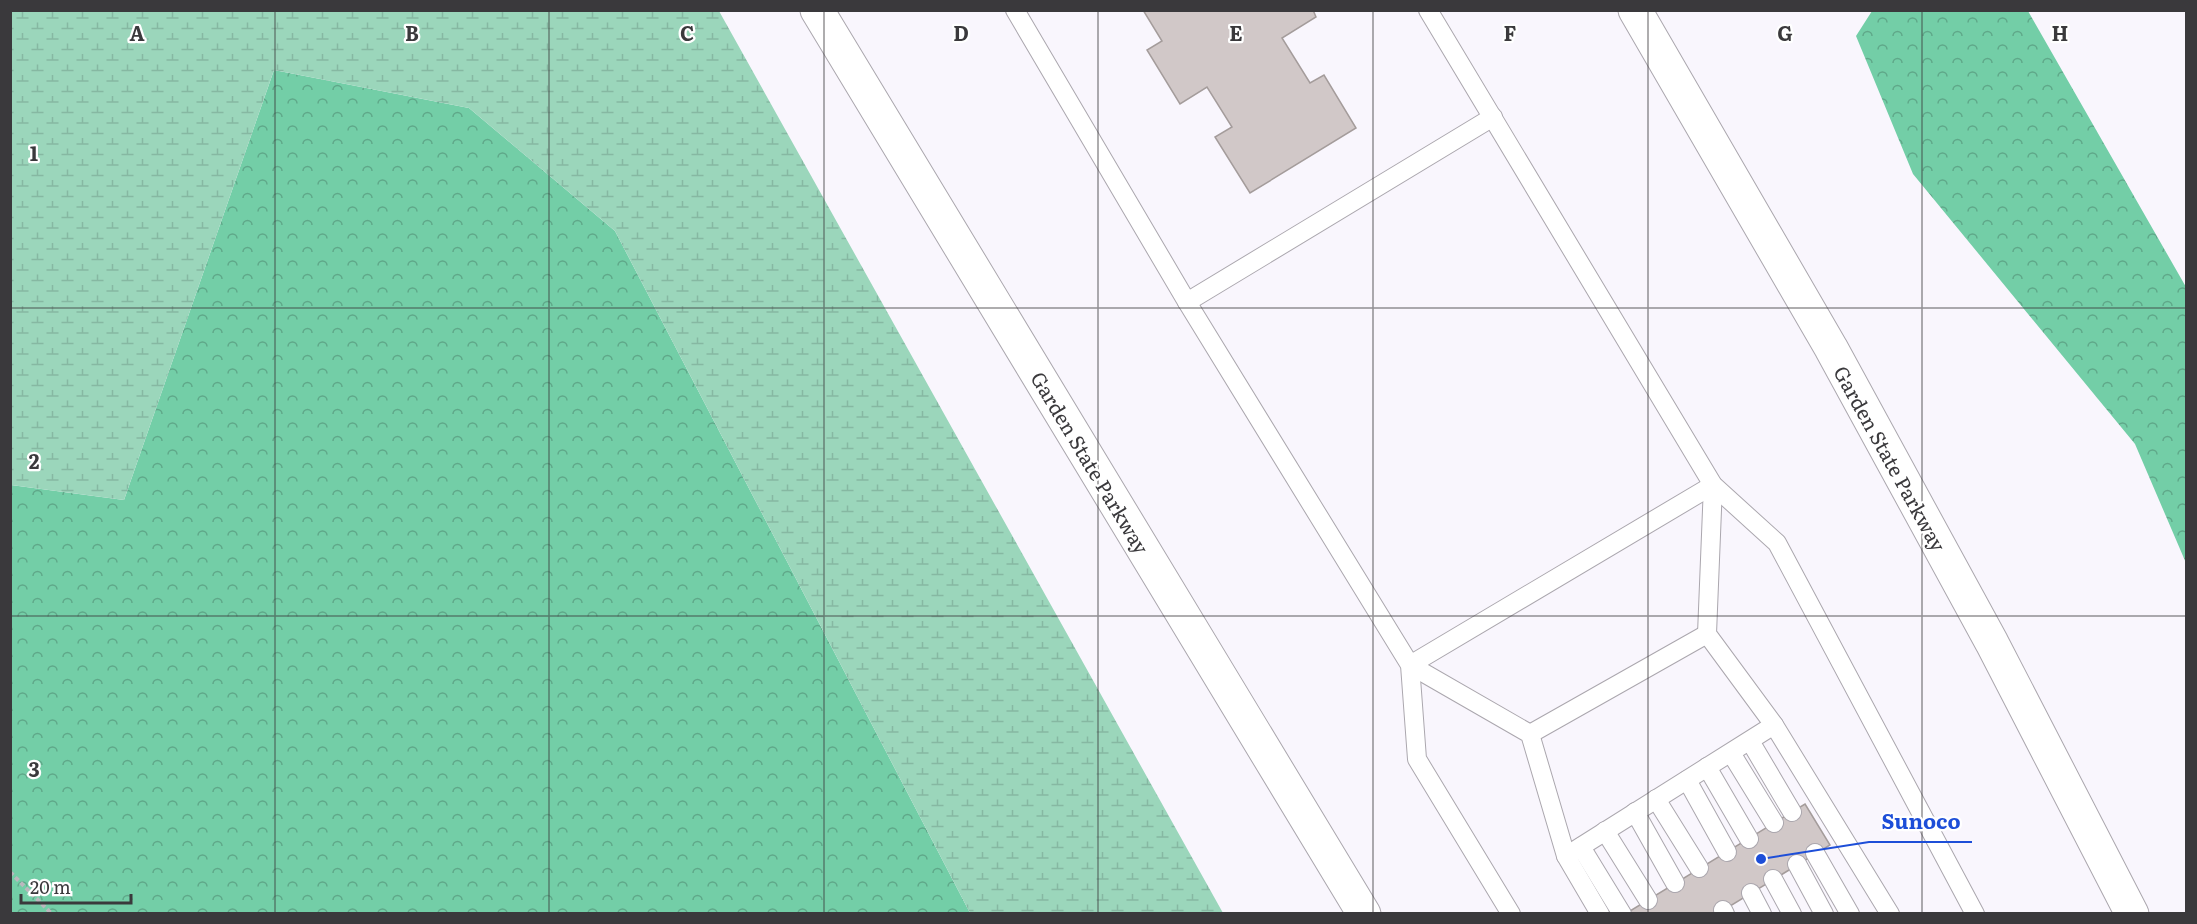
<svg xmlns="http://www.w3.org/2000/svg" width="2197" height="924" viewBox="0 0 2197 924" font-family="Literata,serif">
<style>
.forest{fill:url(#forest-crowns)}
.wetland{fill:url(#wetland-marsh)}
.building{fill:#d1c8c8;stroke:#a49c9b;stroke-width:1.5}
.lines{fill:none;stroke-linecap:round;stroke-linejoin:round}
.service-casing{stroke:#aba7ae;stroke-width:20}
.motorway-casing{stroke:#aba7ae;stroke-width:35}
.path{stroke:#bbb8be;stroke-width:4;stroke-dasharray:4.5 3;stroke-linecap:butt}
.service{stroke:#fff;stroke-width:18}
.motorway{stroke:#fff;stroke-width:33}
.grid{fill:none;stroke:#3a393c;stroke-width:1.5;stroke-opacity:0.55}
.labels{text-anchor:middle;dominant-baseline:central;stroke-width:4.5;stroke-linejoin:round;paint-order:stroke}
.street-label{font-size:20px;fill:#3a393c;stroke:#fff}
.grid-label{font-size:20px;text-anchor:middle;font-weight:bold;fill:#3a393c;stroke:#fff;stroke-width:4.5;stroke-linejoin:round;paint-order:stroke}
.leader{fill:none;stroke:#1d4ed8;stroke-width:2}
.callout-dot{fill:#1d4ed8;stroke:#fff;stroke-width:2}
.callout-label{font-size:21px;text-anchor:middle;font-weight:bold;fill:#1d4ed8;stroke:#fff;stroke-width:4.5;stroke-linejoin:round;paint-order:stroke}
</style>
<defs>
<pattern id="forest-crowns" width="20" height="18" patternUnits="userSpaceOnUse" patternTransform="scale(1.5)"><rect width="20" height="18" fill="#73cea7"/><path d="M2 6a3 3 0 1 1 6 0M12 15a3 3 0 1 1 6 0" fill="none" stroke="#5fa889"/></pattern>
<pattern id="wetland-marsh" width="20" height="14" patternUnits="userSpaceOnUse" patternTransform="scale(1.5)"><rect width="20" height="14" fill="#9bd6bb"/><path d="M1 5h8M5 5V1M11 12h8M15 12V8" fill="none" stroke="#86b8a2"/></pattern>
</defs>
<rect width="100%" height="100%" fill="#f9f6fd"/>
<g class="forest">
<path d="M1872 11H2028L2186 287V563L2135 444 1913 174 1856 36Z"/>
<path d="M274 70 469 108 615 231 970 913 11 914V485L124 500Z"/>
</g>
<path class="wetland" d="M11 10 719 11 1223 913H970L615 231 469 108 274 70 124 500 11 485Z"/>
<g class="building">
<path d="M1143 10H1313L1316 17 1282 38 1310 83 1324 75 1356 128 1250 193 1215 137 1232 127 1207 87 1180 104 1147 50 1162 41Z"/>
<path d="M1805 804 1830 845 1717 914H1625Z"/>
</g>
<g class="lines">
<g class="service-casing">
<g id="service">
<path d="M1015 10 1187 302 1410 665 1417 759 1511 914"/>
<path d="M1428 10 1713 485 1777 543 1975 914"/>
<path d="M1187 302 1493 117"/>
<path d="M1713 485 1707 634 1774 725 1890 914"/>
<path d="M1530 734 1707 634"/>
<path d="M1750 741 1792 812"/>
<path d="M1731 753 1774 823"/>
<path d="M1707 767 1749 839"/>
<path d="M1687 780 1727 852"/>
<path d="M1656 799 1699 868"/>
<path d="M1635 812 1675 883"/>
<path d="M1605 831 1648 900"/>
<path d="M1581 847 1622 914"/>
<path d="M1815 853 1850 914"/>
<path d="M1566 856 1774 725"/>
<path d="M1797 864 1824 914"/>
<path d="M1773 879 1792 914"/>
<path d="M1751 893 1762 914"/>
<path d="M1723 910 1725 914"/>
<path d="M1600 914 1566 856 1530 734 1410 665 1713 485"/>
</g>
</g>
<g class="motorway-casing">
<g id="motorway">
<path d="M817 10 1364 914"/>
<path d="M1635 10 1831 348 1992 643 2132 914"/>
</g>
</g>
<path class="path" d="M10 872 52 914"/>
<use href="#service" class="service"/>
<use href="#motorway" class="motorway"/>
</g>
<path class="grid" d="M275 10V914M549 10V914M824 10V914M1098 10V914M1373 10V914M1648 10V914M1922 10V914M10 308H2186M10 616H2186"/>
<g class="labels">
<g class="street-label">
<text transform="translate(1891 458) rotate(61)">Garden State Parkway</text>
<text transform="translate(1091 462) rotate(59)">Garden State Parkway</text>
</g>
</g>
<g class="grid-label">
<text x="137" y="41">A</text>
<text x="412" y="41">B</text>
<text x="687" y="41">C</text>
<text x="961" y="41">D</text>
<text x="1236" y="41">E</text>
<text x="1510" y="41">F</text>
<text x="1785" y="41">G</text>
<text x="2060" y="41">H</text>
<text x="34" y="161">1</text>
<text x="34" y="469">2</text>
<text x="34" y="777">3</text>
</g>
<path class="leader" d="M1761 859L1869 842H1972"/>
<circle class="callout-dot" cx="1761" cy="859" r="6"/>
<g class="callout-label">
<text x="1921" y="829">Sunoco</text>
</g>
<rect width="2197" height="924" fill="none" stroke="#3a393c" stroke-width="24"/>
<path d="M21 894v9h110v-9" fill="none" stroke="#3a393c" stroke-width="3"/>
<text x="30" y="894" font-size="18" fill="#3a393c" stroke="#ffffff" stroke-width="4.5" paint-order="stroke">20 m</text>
</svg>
